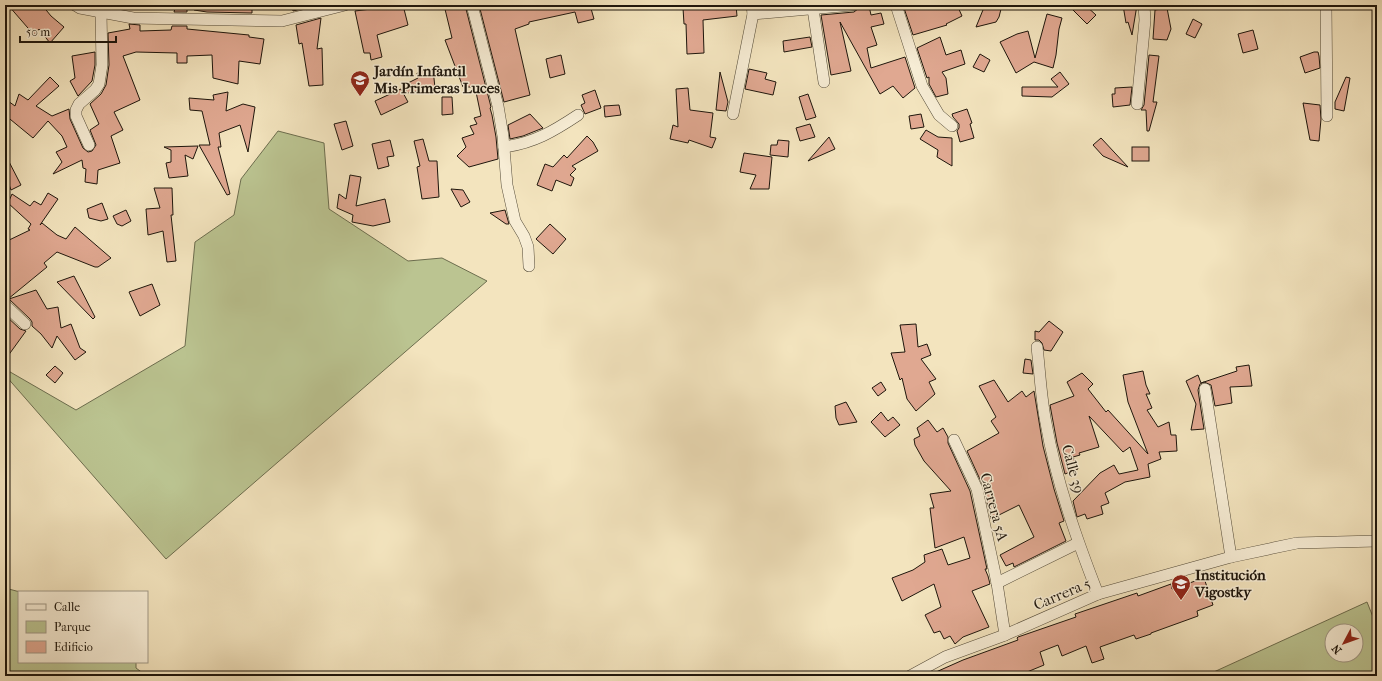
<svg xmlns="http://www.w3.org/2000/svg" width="1382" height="681" viewBox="0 0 1382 681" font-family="'IM FELL French Canon',serif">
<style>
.green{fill:#bbc491;stroke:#6c6d4e;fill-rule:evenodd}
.building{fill:#e0a891;stroke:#1e160c}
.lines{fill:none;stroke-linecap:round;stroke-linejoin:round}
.street-casing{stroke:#534a38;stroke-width:12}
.street{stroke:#f7edd5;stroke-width:11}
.labels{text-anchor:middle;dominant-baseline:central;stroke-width:3;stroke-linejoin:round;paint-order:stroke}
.poi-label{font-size:15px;font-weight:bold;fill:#1e160c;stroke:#f7edd5;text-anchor:start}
.street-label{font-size:15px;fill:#1e160c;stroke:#f7edd5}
</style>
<rect width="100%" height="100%" fill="#f3e4be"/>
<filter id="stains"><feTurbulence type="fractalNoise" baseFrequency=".005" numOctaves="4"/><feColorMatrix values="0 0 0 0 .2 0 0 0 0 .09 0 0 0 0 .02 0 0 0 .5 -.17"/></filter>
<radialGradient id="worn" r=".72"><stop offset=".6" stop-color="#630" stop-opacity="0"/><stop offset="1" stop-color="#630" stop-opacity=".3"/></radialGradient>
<g class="green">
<path d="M278 131 324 143 329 209 408 261 442 258 487 281 166 559 5 375V369L76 410 185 346 195 242 234 215 241 179Z"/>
<path d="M5 588 20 592 19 662H136V668L144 674 153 676H5Z"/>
<path d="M1367 602 1377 627V676H1205ZM1332 631H1356V655H1332Z"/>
</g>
<g class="building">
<path d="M8 5H42L51 16 64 27 50 43 39 29 34 35Z"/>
<path d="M176 5H187V12H174Z"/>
<path d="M195 5H252V13L207 12 194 10Z"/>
<path d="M292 5H317L293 11Z"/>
<path d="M378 5H403L408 25 377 35 382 57 371 60 370 53H364L355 11 379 8Z"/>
<path d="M444 5H465L491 107 490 108 492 115 496 137 498 159 469 167 457 156 466 147 462 138 474 134 470 126 477 124 474 118 481 116 475 87H463L445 40 452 38Z"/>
<path d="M479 5H590L594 19 578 23 575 12 529 22V24L515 29 530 95 504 102Z"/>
<path d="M711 5H736L737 16 703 20 704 53 687 54 686 24H684L683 8 711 6Z"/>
<path d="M903 5 929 9 927 5H957L962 16 946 24 947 25 913 35Z"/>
<path d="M985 5H1002L999 17 996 22 976 27Z"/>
<path d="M1068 5H1085L1096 15 1087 24Z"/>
<path d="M1123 5H1137L1132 35 1128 22 1126 23Z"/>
<path d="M869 6 871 15 881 13 884 24 871 27 877 45 867 48 871 68 905 57 915 88 903 98 893 86 880 94 840 22 851 71 831 75 821 15 854 12 859 8Z"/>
<path d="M1167 8 1171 29 1167 40 1153 39 1155 10Z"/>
<path d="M1047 14 1062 18 1059 29 1056 55 1053 68 1034 62 1016 73 1000 42 1017 34 1028 31 1035 58Z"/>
<path d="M321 18 317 49 322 48 323 85 309 86 302 43 299 44 296 25Z"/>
<path d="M1193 19 1202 24 1195 38 1186 34Z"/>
<path d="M129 24 140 25V31L171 30 172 26H187V29L249 35V37L264 39 260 64 239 61 238 84 213 78 212 55 187 56V63H177V53L136 52 123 56 140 100 114 112 123 130 111 136 120 163 98 170 97 184 85 182 86 169 83 168 82 160 53 174 62 162 56 152 67 147 62 136 48 121 33 138 5 115V109L8 101 15 106 19 94 28 100 50 77 59 86 36 106 52 116 69 109 70 119 83 148 88 152 92 151 96 145 90 130 99 124 90 104 101 94 106 85 109 65 108 33 130 29Z"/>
<path d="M1253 30 1258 49 1243 53 1238 34Z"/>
<path d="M810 37 812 47 784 52 783 41Z"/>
<path d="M940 37 946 55 961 50 965 64 942 72 946 78 948 94 936 97 929 84V77L927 78 917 48Z"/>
<path d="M95 52V65L92 81 78 96 70 81 75 78 72 56Z"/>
<path d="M1314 52H1318L1319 56 1320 68 1305 73 1300 57Z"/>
<path d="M980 54 990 60 984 72 973 67Z"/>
<path d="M561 55 565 74 550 78 546 59Z"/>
<path d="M1149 55 1159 56 1153 102H1157L1149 131H1147L1146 110H1141L1144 105Z"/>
<path d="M433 69 435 88 407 93 404 85 418 78 417 73Z"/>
<path d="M749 69 767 73 765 79 776 82 773 95 745 89Z"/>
<path d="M720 72 728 102 726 111 716 110Z"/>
<path d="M1060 72 1069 84 1052 97 1022 96V87H1058L1051 79Z"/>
<path d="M1346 77 1350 78 1344 111 1335 109V102Z"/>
<path d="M1132 87 1130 105 1113 107 1112 94H1115V88Z"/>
<path d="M688 88 690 110 713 113 710 137 716 138 712 148 689 140 688 143 670 139 673 125 678 127 676 89Z"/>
<path d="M401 89 408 102 381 115 375 101Z"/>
<path d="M595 90 601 108 585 114 581 105 585 103 582 95Z"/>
<path d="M228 92 226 111 243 104 255 107 248 152 240 125 219 133 221 147H218L230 194 227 195 199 145H210L202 111 190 110 189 98 214 100 213 95Z"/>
<path d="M808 94 816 117 806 120 799 97Z"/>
<path d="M442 97H452L453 114 442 115Z"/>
<path d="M1303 103 1320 105 1321 119 1319 141 1310 140Z"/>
<path d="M619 105 621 115 605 117 604 106Z"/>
<path d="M967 109 972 123 970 124 974 138 960 142 957 131 959 128V124L953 117 952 114Z"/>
<path d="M530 114 543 128 523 136 510 139 508 125Z"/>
<path d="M921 114 924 127 911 129 909 116Z"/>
<path d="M346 121 353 146 342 150 334 124Z"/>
<path d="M810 124 815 137 800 141 796 128Z"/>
<path d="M926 130 938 137 952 138V166L937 157 938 150 920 139Z"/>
<path d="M587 136 593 142 598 151 572 166 576 169 570 175 574 178 571 186 556 180 552 191 537 185 545 164 553 167 564 155 567 158Z"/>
<path d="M829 137 835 149 808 161Z"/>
<path d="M1101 138 1128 167 1103 156 1093 145Z"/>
<path d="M423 139 429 161H437L439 197 422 199 417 167 420 166 414 141Z"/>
<path d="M390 140 394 156 387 157 389 166 378 169 372 144Z"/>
<path d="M778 140 789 141 788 157 770 155 771 145H777Z"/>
<path d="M198 146 193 159 185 155 188 176 169 178 166 163 171 162V150L164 147Z"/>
<rect x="1132" y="147" width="17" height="14"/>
<path d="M744 153 772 157 769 189H750L756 175 740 172Z"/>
<path d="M5 154 21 185 11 190 5 174Z"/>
<path d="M350 175 361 177 356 206 385 199 390 222 373 226 352 222 353 215 337 208 339 194 346 199Z"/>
<path d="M154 188H172L173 215H171L176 261 167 262 163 231 148 235 146 209 160 208Z"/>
<path d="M451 189 463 190 470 202 461 207Z"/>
<path d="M48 193 58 199 40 225 42 223 57 235 66 239 75 227 111 258 98 267H95L57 252 44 263 47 267 8 299 5 298V242L30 230 28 229 31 224 8 203 12 194 30 206 34 201 41 205Z"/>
<path d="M102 203 108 219 101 221 89 218 87 209Z"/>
<path d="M126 210 131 221 122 226 117 224 113 216Z"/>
<path d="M505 210 509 224H506L490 213Z"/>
<path d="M550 224 566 239 553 254 536 239Z"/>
<path d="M74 276 95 317 93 319 57 282Z"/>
<path d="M152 284 160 305 140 316 129 292Z"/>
<path d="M36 290 47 309 58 307 61 328 71 324 80 348 86 352 75 360 57 336 52 348 41 334 32 326V322L30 319 9 299Z"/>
<path d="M5 315 20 329 26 331 5 360Z"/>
<path d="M1049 321 1063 332 1051 351 1044 350 1042 343 1039 340H1035V331L1039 332Z"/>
<path d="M916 324 918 347 927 344 931 355 921 359 936 379 929 382 935 394 916 411 907 399 902 378 900 380 891 353 905 352 900 325Z"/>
<path d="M1025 359 1031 360 1033 374 1023 373Z"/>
<path d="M1249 365 1252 386 1230 387 1232 403 1215 406 1211 385 1204 382 1200 384 1198 390 1204 429 1191 430 1196 404 1186 381 1198 375 1201 383 1237 371 1236 367Z"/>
<path d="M55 366 63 373 55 383 46 375Z"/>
<path d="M1143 371 1146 385 1150 394H1146L1152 408 1147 410 1158 427 1169 422 1171 435H1176L1177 451 1159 452 1161 459 1148 464 1150 477 1125 482 1105 493 1109 503 1101 506 1103 514 1087 519 1085 514 1077 517 1073 501 1100 473 1114 465 1119 474 1138 470 1130 447 1123 452 1089 416 1099 447 1079 453 1080 455 1073 457 1078 469 1065 474 1057 443 1050 405 1074 396 1067 382 1082 373 1093 384 1088 389 1106 412 1108 410 1148 454 1128 402 1123 375Z"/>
<path d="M994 380 1008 402 1022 391 1026 397 1034 391 1043 446 1054 489 1064 521 1059 523 1066 541 1014 567 1013 563 1006 566 1000 555 1034 537 1019 505 991 519 983 486 967 451 999 433 991 421 996 417 979 386Z"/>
<path d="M881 382 886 390 878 396 872 388Z"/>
<path d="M846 402 857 422 839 425 836 418 835 406Z"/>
<path d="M881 412 888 421 893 417 900 425 885 437 871 422Z"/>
<path d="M928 420 937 432 943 428 948 437V443L970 491 987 569H985L988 576 990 584 972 591 989 627 963 637 955 644 950 636 944 639 940 631 934 633 925 615 941 607 934 584 902 601 892 578 913 570 925 562 924 555 942 549 948 565 970 558 964 537 935 548 930 508H934L930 494 951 491 924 461 915 445 914 439 920 436 917 428Z"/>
<path d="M1204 578 1213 605 1197 611 1198 616 1151 633V634L1136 639 1134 635 1100 647 1104 659 1092 663 1086 646 1062 656 1058 645 1040 652 1044 665 1027 672 1028 676H927L963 660 1018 640 1017 638 1018 637 1076 617 1075 614 1137 593 1138 596 1171 584 1172 589Z"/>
</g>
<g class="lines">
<g class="street-casing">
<g id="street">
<path d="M75 5 80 8 133 18 282 21 345 5"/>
<path d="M472 5 498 106 503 136 507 185 515 221 524 236 528 247 529 266"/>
<path d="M896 5 922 86 939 115 952 126"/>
<path d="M1326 5 1327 116"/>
<path d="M813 9 824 82"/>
<path d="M753 14 853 5"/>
<path d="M1137 104 1145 20 1144 5"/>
<path d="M733 114 753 14 752 5"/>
<path d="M89 145 76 116V110L79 104 95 90 99 84 102 65 101 12"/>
<path d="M504 147C534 143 554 131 578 115"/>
<path d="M5 305 25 324"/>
<path d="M1037 347C1040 372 1041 398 1046 423 1056 481 1077 540 1098 594"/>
<path d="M1205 389 1231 557"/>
<path d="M954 440 977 489 997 583 1005 635"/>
<path d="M997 583 1078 543"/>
<path d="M910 676 945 657 1005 635 1098 594 1231 557 1297 543 1377 541"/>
</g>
</g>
<use href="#street" class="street"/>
</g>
<defs>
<g id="school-pin" transform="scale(1)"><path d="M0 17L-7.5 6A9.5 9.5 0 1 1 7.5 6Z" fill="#8f2418" stroke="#f7edd5"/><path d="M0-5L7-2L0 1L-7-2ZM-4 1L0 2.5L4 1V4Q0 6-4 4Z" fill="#fff"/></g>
</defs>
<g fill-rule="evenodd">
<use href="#school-pin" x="360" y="80"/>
<use href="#school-pin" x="1181" y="584"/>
</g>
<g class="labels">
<g class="poi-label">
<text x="374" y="71">Jardín Infantil<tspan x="374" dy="17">Mis Primeras Luces</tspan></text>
<text x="1195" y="575">Institución<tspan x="1195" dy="17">Vigostky</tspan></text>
</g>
<g class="street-label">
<text transform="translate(1073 469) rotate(75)">Calle 39</text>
<text transform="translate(994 507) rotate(75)">Carrera 5A</text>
<text transform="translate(1062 594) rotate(-23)">Carrera 5</text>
</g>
</g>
<rect width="1382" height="681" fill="none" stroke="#f3e4be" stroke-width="20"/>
<rect x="6" y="6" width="1370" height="669" fill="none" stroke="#1e160c" stroke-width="2"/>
<rect x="10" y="10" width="1362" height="661" fill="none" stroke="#1e160c"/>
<rect x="18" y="591" width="130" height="72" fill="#f7edd5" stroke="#a09785"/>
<rect x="26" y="604" width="20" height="6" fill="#f7edd5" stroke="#a09785"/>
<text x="54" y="611" font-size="12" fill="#1e160c">Calle</text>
<rect x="26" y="621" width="20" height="12" fill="#bbc491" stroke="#a09785"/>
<text x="54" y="631" font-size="12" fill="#1e160c">Parque</text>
<rect x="26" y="641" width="20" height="12" fill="#e0a891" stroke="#a09785"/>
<text x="54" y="651" font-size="12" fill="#1e160c">Edificio</text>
<g transform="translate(1344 643) rotate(229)"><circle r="19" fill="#f7edd5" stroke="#a09785"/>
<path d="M0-3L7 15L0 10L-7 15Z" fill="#8f2418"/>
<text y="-6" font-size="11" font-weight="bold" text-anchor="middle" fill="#1e160c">N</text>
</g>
<path d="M20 36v6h96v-6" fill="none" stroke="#1e160c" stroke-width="2"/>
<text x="26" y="36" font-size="12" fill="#1e160c" stroke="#f7edd5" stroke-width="3" paint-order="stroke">50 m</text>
<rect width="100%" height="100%" filter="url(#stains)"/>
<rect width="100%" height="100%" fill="url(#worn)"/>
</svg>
